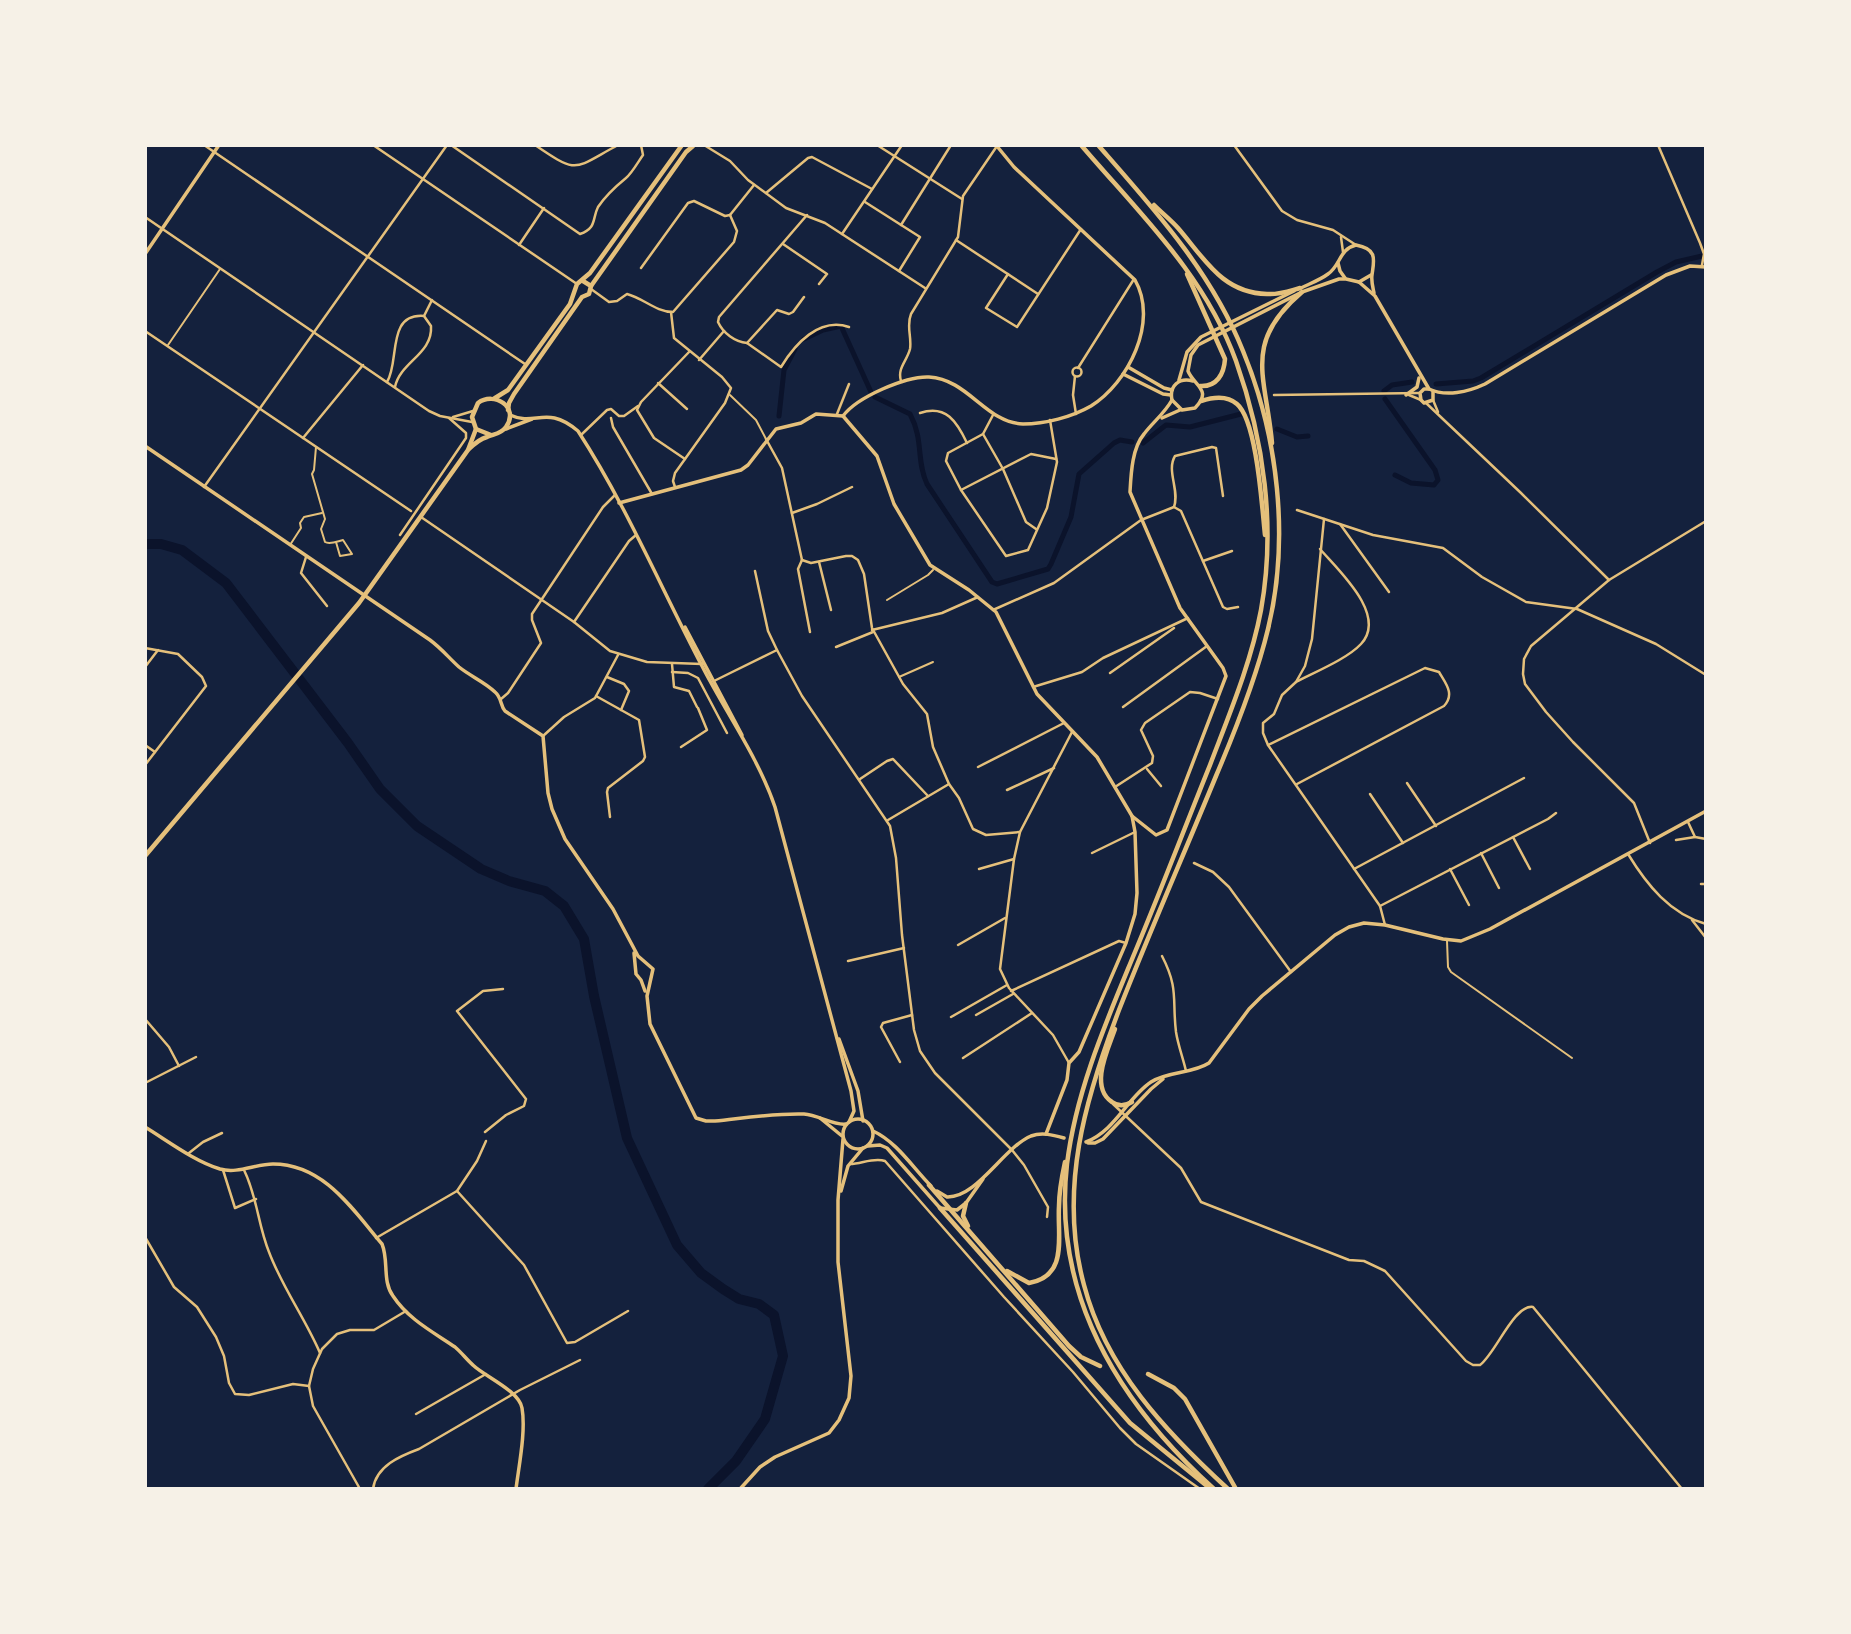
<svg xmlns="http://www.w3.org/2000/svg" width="1851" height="1634" viewBox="0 0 1851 1634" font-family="Barlow,sans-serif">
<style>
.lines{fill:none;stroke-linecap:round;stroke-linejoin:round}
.canal{stroke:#0b132b;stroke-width:5}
.river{stroke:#0b132b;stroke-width:10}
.service{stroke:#e5c07b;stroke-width:2}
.minor{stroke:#e5c07b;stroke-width:2.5}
.tertiary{stroke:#e5c07b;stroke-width:3.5}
.secondary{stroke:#e5c07b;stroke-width:3.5}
.primary{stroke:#e5c07b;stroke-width:4.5}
.trunk{stroke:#e5c07b;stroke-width:4.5}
</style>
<rect width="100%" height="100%" fill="#14213d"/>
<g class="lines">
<g class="canal">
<path d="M804 339 823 330 841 326 871 392"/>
<path d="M1436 384 1473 381 1481 378 1657 272 1676 262 1702 256"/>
<path d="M1384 391 1392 385 1412 382"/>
<path d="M875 397 910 414C924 440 916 461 927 484L992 582 997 584 1048 569 1051 564 1071 517 1079 474 1114 443 1120 440 1132 442"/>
<path d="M1385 399 1435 470 1438 480 1434 485 1411 483 1395 475"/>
<path d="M779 416 784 370 795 349"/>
<path d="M1277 429 1297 437 1308 436"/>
<path d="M1143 443 1166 425 1190 427 1241 414"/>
</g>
<path class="river" d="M145 544H161L182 550 226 583 348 743 380 789 417 826 481 869 509 881 545 891 564 906 584 939 594 996 627 1138 677 1245 701 1273 723 1289 739 1299 759 1304 774 1315 783 1356 765 1419 736 1461 708 1489"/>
<g class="service">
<path d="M168 345 220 269"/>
<path d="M730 395 756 420 766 439"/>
<path d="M316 447 314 470 312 474 325 519 321 529 325 542C330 545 338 541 343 540L352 554 340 556 336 542"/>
<path d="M290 545 301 528 300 523 304 517 322 513"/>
<path d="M887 600 928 575 933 570"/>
<path d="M899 677 933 662"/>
<path d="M1447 941 1448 967 1451 972 1572 1058"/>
</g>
<g class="minor">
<path d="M204 145 525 364"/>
<path d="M373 145 577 284"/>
<path d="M451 145 580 234C597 228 592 219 598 207 606 195 615 187 626 178 632 173 638 162 643 155L641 145"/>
<path d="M535 145C579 175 573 169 618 145"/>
<path d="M704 145 730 161 748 180 786 208 825 223 925 288"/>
<path d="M877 145 962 199"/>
<path d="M1234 145 1282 211 1297 220 1333 230 1356 245"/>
<path d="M1658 145 1700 243 1704 254 1702 265"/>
<path d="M766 193 808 158 812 157 872 189"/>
<path d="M865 202 920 237 899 271"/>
<path d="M730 215 754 185"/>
<path d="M807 215 719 317 718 322C723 333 735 342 747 343L781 367C795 344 819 317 849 327"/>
<path d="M145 217 429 411 440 416 472 422"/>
<path d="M901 225 951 145"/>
<path d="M842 234 902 145"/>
<path d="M1341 237 1343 252"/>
<path d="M956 240 1038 294"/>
<path d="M783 244 827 274 819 284"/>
<path d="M519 245 544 208"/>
<path d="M641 268 688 203 694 201 725 216 730 215"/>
<path d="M1008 274 986 308 1017 327 1081 229"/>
<path d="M591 289 609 302 617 301 627 294C643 298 656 312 673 312L734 242 737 231 730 215"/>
<path d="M671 312 674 338 722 377 731 388 725 403 675 473 673 481 675 487"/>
<path d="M424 316 432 300"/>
<path d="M145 331 411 511"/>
<path d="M747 343 777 310 789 314 793 312 804 297"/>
<path d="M699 360 724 331"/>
<circle cx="1077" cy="372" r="4.5"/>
<path d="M1078 368 1134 279"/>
<path d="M1075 376 1073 395 1076 414"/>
<path d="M901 381C897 368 907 361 910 349 912 337 906 326 911 314L958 237 963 196 997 146"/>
<path d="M387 382C400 362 386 313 424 316L431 326C433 354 400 362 395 387"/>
<path d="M658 383 687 409"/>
<path d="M1274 395 1420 393"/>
<path d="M1409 395 1421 400"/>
<path d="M1433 400 1438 412"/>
<path d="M1426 403 1521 493 1609 580"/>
<path d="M920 413C946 404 957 422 967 443"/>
<path d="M837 414 849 384"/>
<path d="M993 415 983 434 948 453 946 461 961 490 1006 556 1028 550 1047 508 1057 462 1050 420"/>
<path d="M453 417 473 411"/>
<path d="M611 418 613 427 652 494"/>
<path d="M983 434 1003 469 1026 522 1036 529"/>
<path d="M581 435 607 410 611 409 619 416H624L638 406"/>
<path d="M303 438 363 365"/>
<path d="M766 439 782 468 802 560"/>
<path d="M685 459 654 438 637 410 641 402 689 352"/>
<path d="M204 487 447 145"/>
<path d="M961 490 1031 454 1056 459"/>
<path d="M1223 496 1216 448 1212 447 1175 456C1166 471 1180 490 1174 507L1181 511 1223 607 1227 609 1238 607"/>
<path d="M1297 510 1373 535 1443 548 1482 577 1526 602 1577 609 1656 644 1706 675"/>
<path d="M792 513 817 504 852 487"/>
<path d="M421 517 574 622 610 651 647 662 702 664"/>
<path d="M1324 519 1312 639 1305 666 1296 682 1282 695 1274 714 1263 723V733L1268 745 1380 906 1385 925"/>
<path d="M1340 524 1389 592"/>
<path d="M400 535 466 438V433L449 418"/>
<path d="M306 557 301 573 327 606"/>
<path d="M802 560 811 563 846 556H852L858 560 864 574 872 628 903 684 927 714 933 747 949 784 959 798 973 829 986 835 1020 832"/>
<path d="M802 560 798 569 810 632"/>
<path d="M1203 561 1232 551"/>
<path d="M819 562 831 610"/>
<path d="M755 571 768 631 777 650 802 696 890 826 896 858 902 935 914 1030 920 1051 935 1073 1012 1150 1024 1165 1048 1207 1047 1217"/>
<path d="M993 610 1054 583 1141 520 1174 507"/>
<path d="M574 622 629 541 636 535"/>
<path d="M872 630 942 613 978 597"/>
<path d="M836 647 873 632"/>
<path d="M145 648 178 654 202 677 206 686 145 765"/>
<path d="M672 664 674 687 689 691 697 707"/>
<path d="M145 667 158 650"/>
<path d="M672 672 688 673 698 678 727 733"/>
<path d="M1110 673 1174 628"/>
<path d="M607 677 624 684 629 691 621 710"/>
<path d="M714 681 777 650"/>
<path d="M1296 682C1315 672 1347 659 1361 644 1388 615 1338 570 1320 549"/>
<path d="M1033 687 1082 672 1103 658 1188 618"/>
<path d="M596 696 639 720 645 757 643 761 608 788 607 792 610 817"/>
<path d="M501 699 508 693 541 643 532 620V614L603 507 615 495"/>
<path d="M1123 707 1207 646"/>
<path d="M543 736 564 717 595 698 618 655"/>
<path d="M145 745 155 752"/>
<path d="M1268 745 1425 668 1439 672C1446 684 1455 694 1444 706L1297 784"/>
<path d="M681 747 707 730 698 708"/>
<path d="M978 767 1064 723"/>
<path d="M1147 769 1161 786"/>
<path d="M860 779 887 761 893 759 928 796"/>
<path d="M1407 783 1436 826"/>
<path d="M1115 787 1152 763 1153 756 1141 730 1145 723 1190 692 1200 693 1218 699"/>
<path d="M1007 790 1054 768"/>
<path d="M1370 794 1403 843"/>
<path d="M888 820 949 784"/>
<path d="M1688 822 1695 837 1706 839"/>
<path d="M1513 837 1530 869"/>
<path d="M1676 840 1695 837"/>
<path d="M1650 843 1634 803 1573 742 1546 712 1525 684 1523 674 1524 659 1531 646 1609 580 1706 521"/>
<path d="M1092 853 1135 832"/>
<path d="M1481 853 1499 888"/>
<path d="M1628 854C1647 885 1670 914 1706 924"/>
<path d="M1194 863 1213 872 1229 887 1291 972"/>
<path d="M979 869 1014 859"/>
<path d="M1354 869 1524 778"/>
<path d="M1450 869 1469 905"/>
<path d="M1701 884H1706"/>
<path d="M1380 906 1548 819 1556 813"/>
<path d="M1692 920 1706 938"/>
<path d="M958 945 1005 918"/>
<path d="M1162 956C1179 989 1172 999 1176 1032 1178 1045 1183 1058 1186 1071"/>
<path d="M848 961 904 948"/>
<path d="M1011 991 1119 941 1126 943"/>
<path d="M976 1015 1013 994"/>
<path d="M951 1017 1007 985"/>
<path d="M145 1019 169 1047 179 1066"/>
<path d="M963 1058 1032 1013"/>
<path d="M900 1062 881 1027 883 1023 912 1015"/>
<path d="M1069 1063 1053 1035 1009 988 1000 969 1014 859 1020 832 1072 732"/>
<path d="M145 1083 196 1057"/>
<path d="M1113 1104 1181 1168 1201 1202 1349 1260 1364 1261 1385 1271 1466 1361 1473 1365H1480C1496 1353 1514 1304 1533 1307L1682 1489"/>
<path d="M485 1132 506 1115 524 1106 526 1099 457 1011 483 991 503 989"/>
<path d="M189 1153 203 1142 222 1133"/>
<path d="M850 1164C861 1164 874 1157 885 1161L1004 1297 1073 1372 1120 1428 1136 1444 1200 1489"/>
<path d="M223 1170 235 1208 256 1199"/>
<path d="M244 1170C257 1196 258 1225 269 1252 282 1287 305 1318 320 1353"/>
<path d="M457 1191 524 1265 567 1343 575 1342 628 1311"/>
<path d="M145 1237 174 1287 197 1307 216 1337 224 1356 229 1383 235 1394 249 1395 293 1384 309 1386"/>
<path d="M376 1238 457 1191 477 1161 486 1141"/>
<path d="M416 1414 486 1374"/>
<path d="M360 1489 313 1406 309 1386 313 1369 322 1349 337 1334 350 1330H374L406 1311"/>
<path d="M373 1489C376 1466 400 1456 419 1449L520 1390 580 1360"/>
</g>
<g class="tertiary">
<path d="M145 254 219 145"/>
<path d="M1338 263 1340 271 1345 278"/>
<path d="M1359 282 1371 275"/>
<path d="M1301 288C1309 284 1320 280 1328 274 1341 265 1339 249 1356 245 1378 249 1374 260 1372 275 1371 281 1373 288 1374 293"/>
<path d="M1128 367 1164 388 1172 390"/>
<path d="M1123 374 1163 394 1171 395"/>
<path d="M1179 380 1187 352 1201 337 1294 291"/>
<path d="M1193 381C1179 377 1169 386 1172 400L1182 410 1195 408C1213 390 1194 386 1188 371L1191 355 1198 345 1302 292 1339 279H1346L1359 282 1375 296 1429 389C1446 397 1468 392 1485 384L1666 275 1690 266 1706 267"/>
<path d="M1429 389H1424L1420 393 1421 400 1424 403 1433 400V391"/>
<path d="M1406 395 1417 387 1419 378"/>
<path d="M843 416C857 397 906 376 929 377 968 379 986 423 1023 424 1045 424 1072 417 1091 406 1128 383 1159 322 1135 280L1014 167 996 145"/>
<path d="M1162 418 1180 410"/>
<path d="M145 446 430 640C441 648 449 658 459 667 470 676 485 682 495 692 502 698 500 705 505 711L543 736 548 793 552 809 565 839 613 909 638 956 653 969 647 996 650 1024 696 1118 706 1121H715C744 1118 775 1113 804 1114 818 1115 835 1126 846 1124"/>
<path d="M619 503 741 470 748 465 776 429 801 423 816 414 843 416 877 456 894 504 930 565 969 590 996 612 1037 694 1097 757 1132 816 1135 832 1137 893 1135 914 1126 943 1079 1052 1069 1063 1067 1080 1046 1134"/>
<path d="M1132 816 1156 835 1167 830 1226 676 1223 668 1180 608 1130 492C1131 474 1132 448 1144 434 1153 422 1164 414 1172 400"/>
<path d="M634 953 636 974 641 980 645 991"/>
<path d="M820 1118 842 1136"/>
<path d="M145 1127C168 1141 194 1161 220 1169 238 1174 255 1164 273 1164 324 1164 353 1210 382 1244 389 1261 382 1281 393 1296 408 1319 433 1332 455 1347 462 1353 467 1360 474 1366 486 1377 519 1391 522 1408 526 1431 519 1465 516 1489"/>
<path d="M841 1191 848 1166 863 1148"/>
<path d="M740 1489 760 1467 775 1457 829 1433 839 1420 849 1398 851 1376 838 1262V1200L843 1139"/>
</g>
<g class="secondary">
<path d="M510 415C536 427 546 404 578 431 626 505 661 588 702 666 726 713 758 757 775 807L851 1091 854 1111 849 1122"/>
<path d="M506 429 532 419"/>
<path d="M685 627 742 735"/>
<path d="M839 1039 858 1091 863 1121"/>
<circle cx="858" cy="1134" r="15"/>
<path d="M873 1131C897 1142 913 1168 931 1186"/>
<path d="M1086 1142C1115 1131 1127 1098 1151 1082 1168 1071 1192 1074 1209 1063L1249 1009 1262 996 1335 935 1349 927 1364 923 1385 925 1443 939 1461 941 1490 929 1706 811"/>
<path d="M1088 1143H1095L1103 1139 1151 1089 1163 1079"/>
<path d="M868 1146 880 1145 887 1148 940 1208 957 1210 966 1203 983 1179"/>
<path d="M937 1191 947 1197C977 1198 1003 1148 1031 1136 1042 1132 1053 1135 1064 1138"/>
</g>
<g class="primary">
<path d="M591 286 686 152 693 146"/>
<path d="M495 398 508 390 570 304 577 284 590 273 682 145"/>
<path d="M508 410 509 403 514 394 582 297 589 294 591 286 583 281"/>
<path d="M469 449C474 444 480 439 487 437 494 434 501 434 506 427 520 407 494 391 478 403L472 417 476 429 491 435"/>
<path d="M145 856 359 603 468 450 476 429"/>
</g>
<g class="trunk">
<path d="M1081 145C1139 213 1205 275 1236 361 1264 440 1276 527 1261 610 1251 663 1229 715 1210 765 1185 827 1161 890 1135 952 1107 1020 1076 1090 1067 1164 1052 1296 1119 1403 1214 1489"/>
<path d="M1098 145C1154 209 1211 271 1243 351 1278 436 1290 539 1268 629 1256 679 1236 729 1216 776 1184 854 1150 931 1119 1010 1085 1099 1058 1190 1084 1285 1106 1369 1166 1432 1228 1489"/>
<path d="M1154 205C1162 213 1171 220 1178 228 1204 258 1222 293 1267 294 1278 295 1289 291 1300 288"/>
<path d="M1187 274 1225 359C1224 374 1217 387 1200 386"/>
<path d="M1201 401C1213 397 1227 395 1237 404 1257 421 1262 508 1265 535"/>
<path d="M1272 443C1266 376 1242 343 1302 292"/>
<path d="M1115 1029C1108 1049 1089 1087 1112 1102 1119 1107 1125 1106 1132 1102"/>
<path d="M929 1185 1069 1346 1081 1357 1100 1366"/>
<path d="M966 1203 963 1216 968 1226"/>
<path d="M940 1208 1130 1423 1207 1486"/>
<path d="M1007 1271 1029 1283C1069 1276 1057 1236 1059 1206 1059 1192 1062 1176 1065 1162"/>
<path d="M1148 1374 1174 1388 1185 1399 1236 1489"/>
</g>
</g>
<rect width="1851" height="1634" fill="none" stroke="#f6f1e7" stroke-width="294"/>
</svg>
